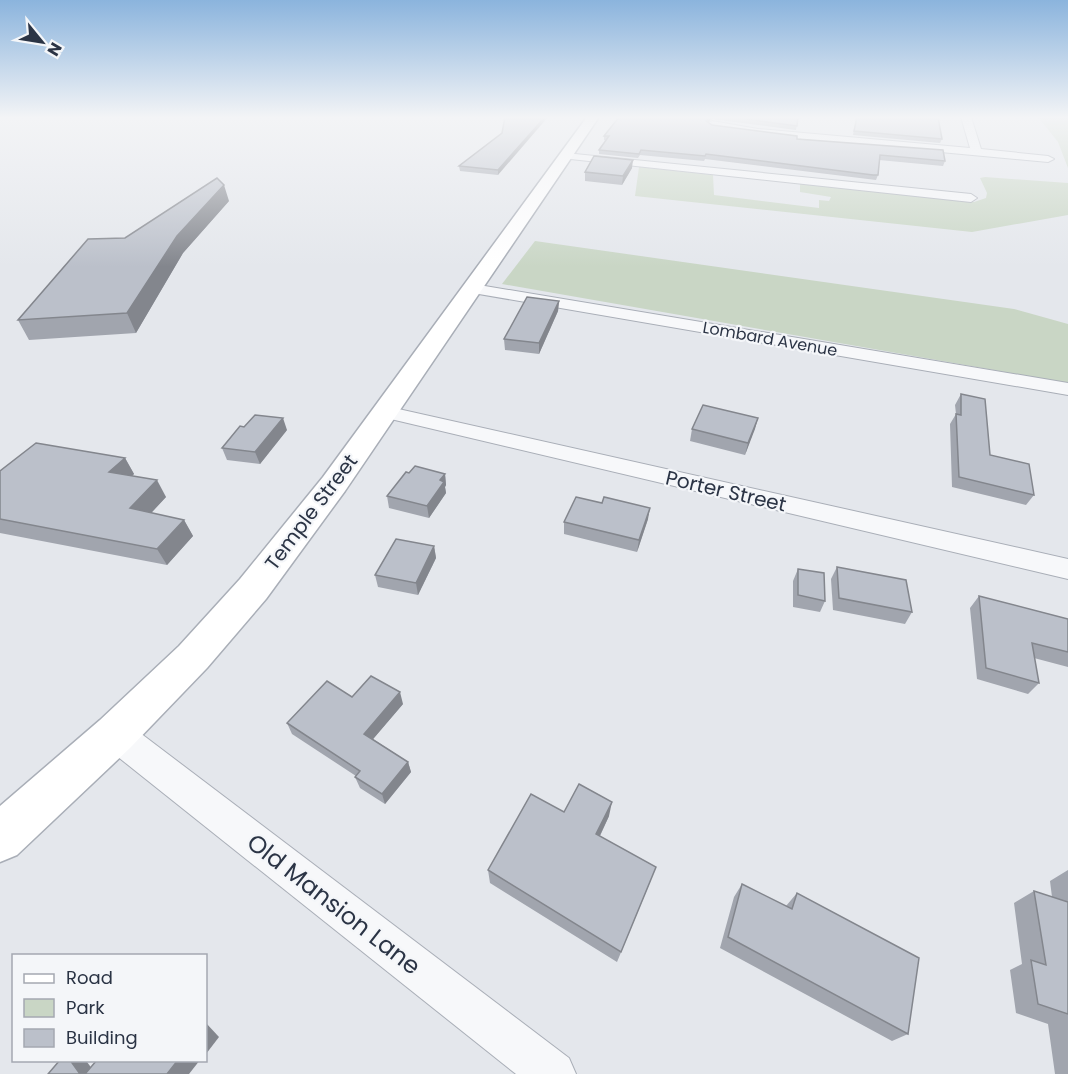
<svg xmlns="http://www.w3.org/2000/svg" width="1068" height="1074" viewBox="0 0 1068 1074" font-family="Poppins,sans-serif">
<style>
.green{fill:#c9d6c5}
.lines{fill:none;stroke-linecap:round;stroke-linejoin:round}
.minor-casing{stroke:#a9aeb7;stroke-width:2}
.secondary-casing{stroke:#a9aeb7;stroke-width:3}
.minor{fill:#f7f8fa;fill-rule:evenodd}
.secondary{fill:#fff;fill-rule:evenodd}
.wall{fill:#a1a5ae}
.shaded-wall{fill:#83868d}
.building{fill:#bbc0ca;stroke:#83868d;stroke-width:1.5}
.labels{text-anchor:middle;dominant-baseline:central;stroke-width:4.5;stroke-linejoin:round;paint-order:stroke}
.far-street-label{font-size:16px;fill:#2b3445;stroke:#f4f6f9}
.street-label{font-size:20px;fill:#2b3445;stroke:#f4f6f9}
.near-street-label{font-size:24px;fill:#2b3445;stroke:#f4f6f9}
</style>
<rect width="100%" height="100%" fill="#e4e7ec"/>
<g class="green">
<path d="M1038 117H1068V168L1058 142Z"/>
<path d="M639 167 713 175 714 195 819 208V200L829 201 831 197 800 192V183L974 202 986 198 987 193 980 178 985 177 1068 183V215L972 232 635 196Z"/>
<path d="M535 241 1014 309 1068 324V383L502 284Z"/>
</g>
<g class="lines">
<g class="minor-casing">
<g id="minor">
<path d="M961 117H971L981 149 1048 156 1054 159 1048 162 758 135 712 127 707 124 712 121 758 129 970 148Z"/>
<path d="M565 153 971 194 977 198 971 202 561 158V154Z"/>
<path d="M473 284 1068 383V395L467 292 465 289Z"/>
<path d="M385 406 1068 559V579L378 416 375 412 378 408Z"/>
<path d="M115 719 127 723 569 1058 576 1074H516L103 745 98 734 103 723Z"/>
</g>
</g>
<g class="secondary-casing">
<path id="secondary" d="M587 117H599L345 491 266 599 207 668 130 748 17 855 0 862V806L100 720 179 646 240 579 323 477Z"/>
</g>
<use href="#minor" class="minor"/>
<use href="#secondary" class="secondary"/>
</g>
<g class="wall">
<path d="M619 117H798L796 130 712 119 708 122 712 125 797 139 945 161 943 166 879 160 878 175 876 180 705 159 704 161 640 155 638 158 599 154V150L606 141 604 140V136Z"/>
<path d="M856 117 942 139 940 143 853 135Z"/>
<path d="M502 133 498 175 460 171 459 166Z"/>
<path d="M632 168 622 185 585 181V172Z"/>
<path d="M229 201 183 253 136 333 29 340 18 320 125 238Z"/>
<path d="M559 301 558 311 539 354 505 350 504 339Z"/>
<path d="M961 394 990 455 1034 495 1026 505 952 487 950 424 956 414 955 405Z"/>
<path d="M758 418 745 455 690 441 692 429Z"/>
<path d="M287 430 260 464 227 460 222 448Z"/>
<path d="M125 458 134 474 132 476 166 497 151 513 184 520 193 536 167 565 0 533V471Z"/>
<path d="M445 474 446 485 445 487 446 493 429 518 389 508 387 496Z"/>
<path d="M602 503 648 519 637 552 564 534V522Z"/>
<path d="M434 546 436 558 418 595 378 587 375 575Z"/>
<path d="M837 567 912 612 905 624 833 610 831 579Z"/>
<path d="M798 569 825 601 820 612 793 607V581Z"/>
<path d="M979 596 1068 619V667L1034 658 1039 683 1028 694 977 679 970 608Z"/>
<path d="M352 697 403 704 373 739 408 762 411 772 385 804 360 788 355 777 356 776 292 734 287 723Z"/>
<path d="M564 812 609 816 600 836 651 880 617 962 490 883 488 870Z"/>
<path d="M1068 870V1074H1055L1048 1024 1016 1013 1010 970 1022 964 1014 903 1034 891 1052 897 1050 881Z"/>
<path d="M742 884 786 906 797 893 908 1034 892 1041 720 948 734 897Z"/>
</g>
<g class="shaded-wall">
<path d="M545 117H548L498 175V170Z"/>
<path d="M710 117H713L712 119 705 125 706 121Z"/>
<path d="M633 160 632 168 622 185 623 176Z"/>
<path d="M224 185 229 201 183 253 136 333 127 313 177 236Z"/>
<path d="M559 301 558 311 539 354V343Z"/>
<path d="M283 418 287 430 260 464 255 452Z"/>
<path d="M758 418 755 429 745 455 748 443Z"/>
<path d="M125 458 134 474 119 488 109 472Z"/>
<path d="M445 474 446 485 445 487 446 493 429 518 427 506 440 480Z"/>
<path d="M157 480 166 497 140 525 130 508Z"/>
<path d="M650 508 648 519 637 552 639 540Z"/>
<path d="M184 520 193 536 167 565 157 549Z"/>
<path d="M434 546 436 558 418 595 416 583Z"/>
<path d="M400 692 403 704 368 745 364 734Z"/>
<path d="M408 762 411 772 385 804 382 794Z"/>
<path d="M612 802 609 816 594 848 596 834Z"/>
<path d="M206 1023 219 1037 206 1054Z"/>
<path d="M70 1060H82L87 1062 96 1074H80Z"/>
<path d="M178 1060H200L189 1074H167Z"/>
</g>
<g class="building">
<path d="M505 117H545L498 170 459 166 502 133Z"/>
<path d="M619 117H710L706 121 712 125 797 136V139L943 150 945 161 880 155 878 175H873L706 154 705 156 641 150 639 154 599 150 609 136H604Z"/>
<path d="M731 117H798L797 126Z"/>
<path d="M857 117H938L942 139 854 131Z"/>
<path d="M594 156 633 160 623 176 585 172Z"/>
<path d="M217 178 224 185 177 236 127 313 18 320 88 239 125 238Z"/>
<path d="M527 297 559 301 539 343 504 339Z"/>
<path d="M961 394 985 399 990 455 1029 464 1034 495 959 477 956 414 961 415Z"/>
<path d="M703 405 758 418 748 443 692 429Z"/>
<path d="M255 415 283 418 255 452 222 448 240 426 244 427Z"/>
<path d="M36 443 125 458 109 472 157 480 130 508 184 520 157 549 0 519V471Z"/>
<path d="M415 466 445 474 440 480 444 482 427 506 387 496 406 472 409 473Z"/>
<path d="M576 497 602 503 604 497 650 508 639 540 564 522Z"/>
<path d="M396 539 434 546 416 583 375 575Z"/>
<path d="M837 567 906 580 912 612 839 598Z"/>
<path d="M798 569 824 573 825 601 798 595Z"/>
<path d="M979 596 1068 619V652L1032 643 1039 683 986 668Z"/>
<path d="M371 676 400 692 364 734 408 762 382 794 355 777 360 771 287 723 327 681 352 697Z"/>
<path d="M579 784 612 802 596 834 656 867 621 952 488 870 531 794 564 812Z"/>
<path d="M742 884 792 909 797 893 919 958 908 1034 728 937Z"/>
<path d="M1034 891 1068 902V1014L1038 1004 1031 960 1046 965Z"/>
<path d="M60 1060H70L80 1074H48Z"/>
<path d="M97 1060H178L167 1074H85Z"/>
</g>
<linearGradient id="sky" x2="0" y2="1"><stop stop-color="#8bb4dd"/><stop offset="0.44" stop-color="#f3f4f6"/><stop offset="1" stop-color="#f3f4f6" stop-opacity="0"/></linearGradient>
<rect width="1068" height="267" fill="url(#sky)"/>
<g class="labels">
<g class="far-street-label">
<text transform="translate(770 339) rotate(10)">Lombard Avenue</text>
</g>
<g class="street-label">
<text transform="translate(726 491) rotate(13)">Porter Street</text>
<text transform="translate(311 512) rotate(-53)">Temple Street</text>
</g>
<g class="near-street-label">
<text transform="translate(334 904) rotate(38)">Old Mansion Lane</text>
</g>
</g>
<rect x="12" y="954" width="195" height="108" fill="#f4f6f9" stroke="#a4a8b1" stroke-width="1.5"/>
<rect x="24" y="974" width="30" height="9" fill="#ffffff" stroke="#a4a8b1" stroke-width="1.5"/>
<text x="66" y="984" font-size="18" fill="#2b3445">Road</text>
<rect x="24" y="999" width="30" height="18" fill="#c9d6c5" stroke="#a4a8b1" stroke-width="1.5"/>
<text x="66" y="1014" font-size="18" fill="#2b3445">Park</text>
<rect x="24" y="1029" width="30" height="18" fill="#bbc0ca" stroke="#a4a8b1" stroke-width="1.5"/>
<text x="66" y="1044" font-size="18" fill="#2b3445">Building</text>
<g transform="translate(42 42) rotate(120)" stroke="#f4f6f9" stroke-width="4.5" paint-order="stroke">
<path d="M0-4.5L10 22L0 15L-10 22Z" fill="#2b3445"/>
<text y="-9" font-size="16" font-weight="bold" text-anchor="middle" fill="#2b3445">N</text>
</g>
</svg>
